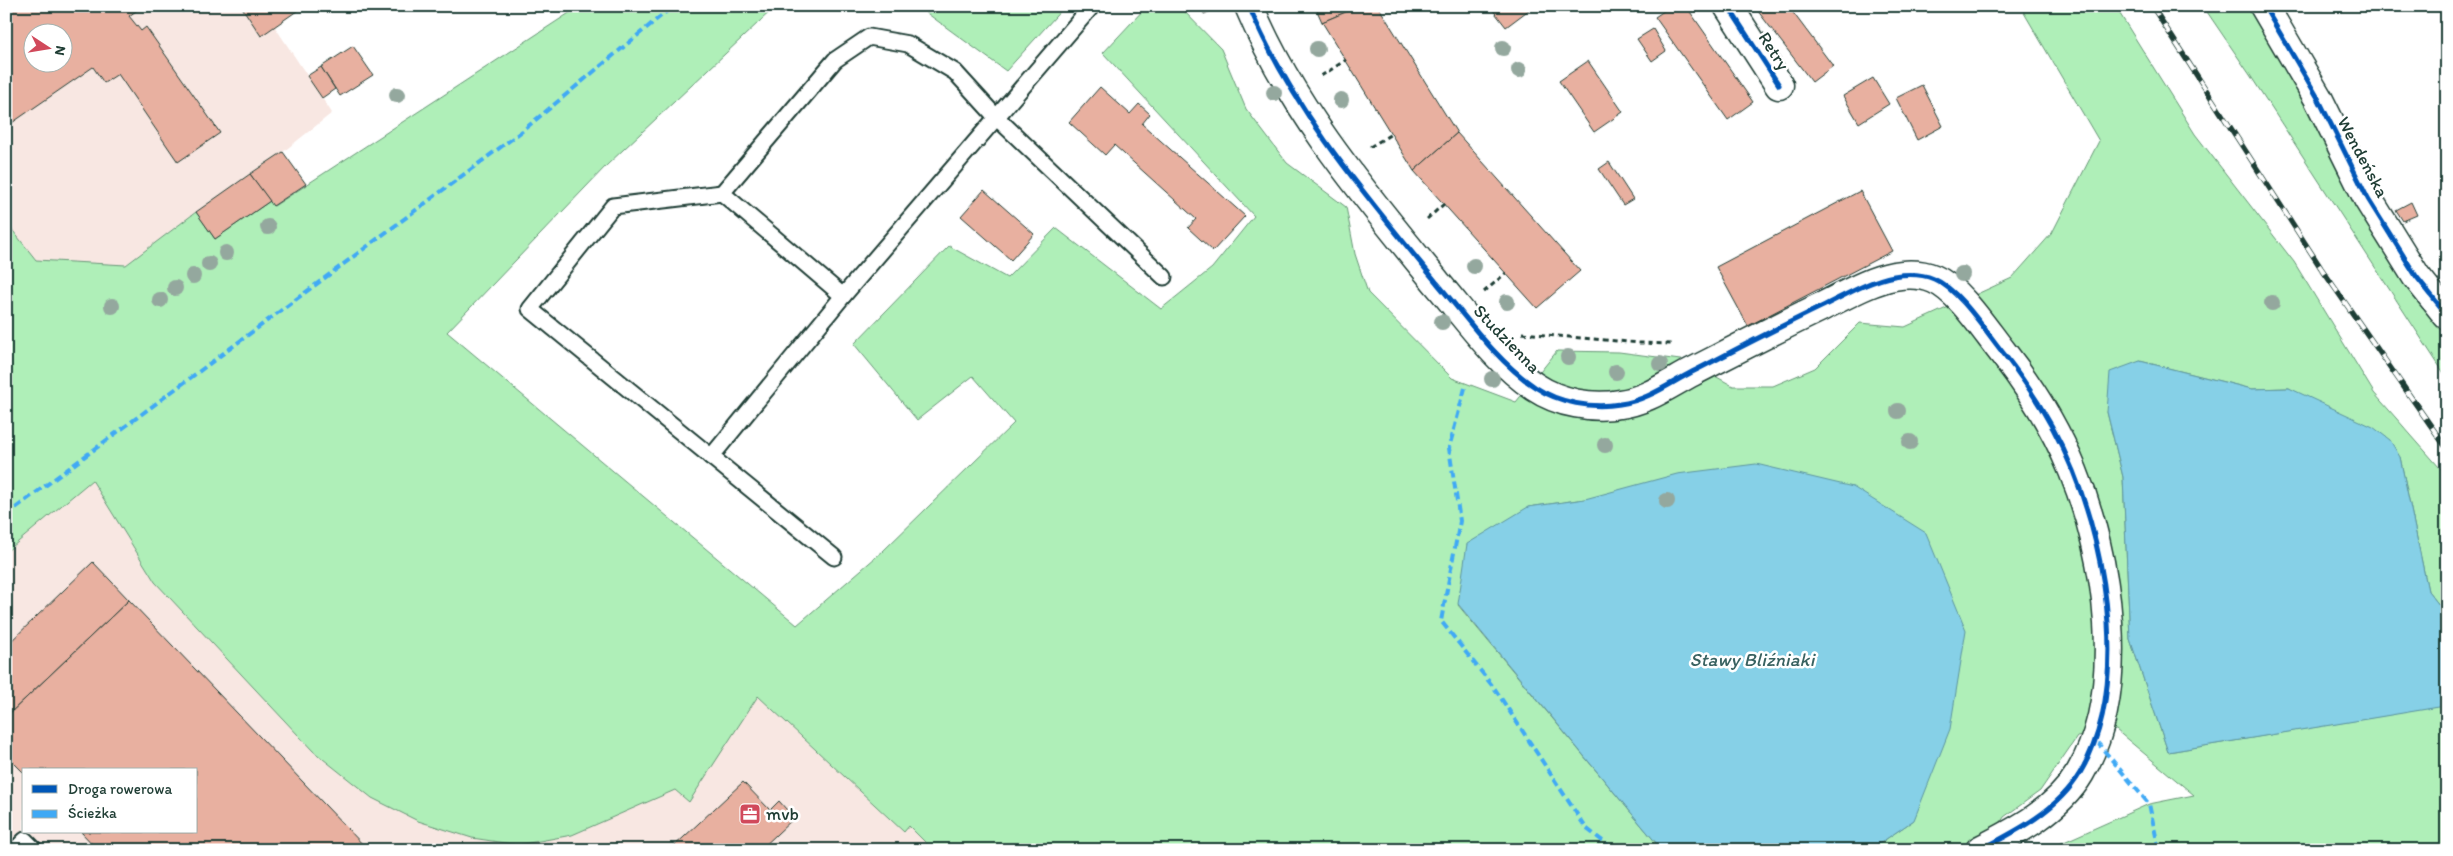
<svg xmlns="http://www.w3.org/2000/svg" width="2453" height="856" viewBox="0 0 2453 856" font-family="Itim,sans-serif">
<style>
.built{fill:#f8e7e2;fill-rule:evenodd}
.green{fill:#afefb8;stroke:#679676}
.water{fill:#86d0e7;stroke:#5d959f}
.building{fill:#e8b0a0;stroke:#1f3d34;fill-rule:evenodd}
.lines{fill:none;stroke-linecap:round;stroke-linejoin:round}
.service-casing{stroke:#1f3d34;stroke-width:19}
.minor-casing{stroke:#1f3d34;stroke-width:31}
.path{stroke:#1f3d34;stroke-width:3;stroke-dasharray:5 4;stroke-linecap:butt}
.service{stroke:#fff;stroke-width:15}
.minor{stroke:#fff;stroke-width:28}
.rail-casing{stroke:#1f3d34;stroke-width:5.5}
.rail{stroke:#fff;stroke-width:4;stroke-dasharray:11;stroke-linecap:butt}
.quiet{stroke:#3fa9f5;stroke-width:4;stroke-dasharray:8 4;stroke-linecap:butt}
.cycleway-casing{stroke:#fff;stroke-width:8}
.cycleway{stroke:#0057b8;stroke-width:5}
.tree{fill:#94a89e}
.labels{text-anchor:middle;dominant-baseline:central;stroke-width:5;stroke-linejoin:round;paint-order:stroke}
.street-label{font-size:18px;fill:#1f3d34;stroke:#fff}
.poi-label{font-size:18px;fill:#1f3d34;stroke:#fff;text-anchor:start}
.water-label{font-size:19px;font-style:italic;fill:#396261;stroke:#fff}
</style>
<rect width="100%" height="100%" fill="#fff"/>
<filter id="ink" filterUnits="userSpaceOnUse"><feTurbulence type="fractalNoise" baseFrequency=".02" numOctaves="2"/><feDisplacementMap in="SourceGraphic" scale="10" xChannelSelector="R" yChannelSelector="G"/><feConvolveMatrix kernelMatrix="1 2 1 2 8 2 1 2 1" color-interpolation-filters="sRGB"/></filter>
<g filter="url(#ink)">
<g class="built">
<path d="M6 6H304L275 27 332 113 283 152 196 212 126 265 36 260 6 222ZM32 32H62V62H32Z"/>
<path d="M92 480 155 582 419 821 472 838 518 845 572 835 675 790 689 801 758 695 903 831 909 826 933 850H6V552ZM24 770H196V832H24Z"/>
</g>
<g class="green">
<path d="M580 6H776L607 165 447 332 797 625 883 551 1014 423 973 376 917 420 854 344 949 246 1007 278 1056 228 1161 309 1212 268 1254 216 1103 53 1147 6H1179L1221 49 1246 109 1287 163 1346 207 1355 254 1368 293 1452 378 1516 402 1557 351 1619 352 1688 361 1733 386H1773L1815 368 1860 323 1905 327 2012 278 2052 233 2099 141 2020 6H2115L2195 134 2294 262 2374 393 2447 476V615L2428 591 2400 457 2289 388 2252 389 2140 361 2107 412 2123 477 2130 639 2168 752 2447 705V850H2046L2149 804 2194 795 2116 730 2077 737 2040 791 2004 817 1984 850H1870L1914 820 1585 499 1528 507 1458 605 1662 850H933L909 826 904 832 758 696 689 802 675 790 572 835 518 845 472 838 418 821 372 798 313 751 155 582 92 480 6 552V222L36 260 126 265 196 212 215 239 270 201 274 206Z"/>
<path d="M917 6H1065L1006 71Z"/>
<path d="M2203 6H2252L2337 167 2407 279 2447 332V378L2250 75Z"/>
</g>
<g class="water">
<path d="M2140 361 2252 389 2289 388 2373 427 2390 440 2400 457 2428 591 2447 615 2445 706 2168 752 2130 639 2123 477 2107 412 2110 372Z"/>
<path d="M1756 464 1853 487 1926 533 1966 630 1950 729 1914 820 1870 850H1662L1458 604 1467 544 1528 507 1585 499 1677 474Z"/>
</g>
<g class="building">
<path d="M6 6H143L129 16 141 31 146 27 220 133 178 162 118 74 104 83 93 67 6 127ZM32 32H62V62H32Z"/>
<path d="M241 6H304L261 36Z"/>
<path d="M1201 6H1223L1204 14Z"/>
<path d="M1315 6H1360L1322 22Z"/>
<path d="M1360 6H1378L1457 133 1414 171 1322 22Z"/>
<path d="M1496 6H1534L1506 27 1492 9Z"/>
<path d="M1671 6H1686L1753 102 1728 120 1655 17Z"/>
<path d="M1754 6H1788L1833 66 1812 82Z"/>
<path d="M1653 29 1666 51 1652 61 1637 39Z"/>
<path d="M353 46 373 75 340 96 321 67Z"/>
<path d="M1588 61 1623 112 1594 132 1559 81Z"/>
<path d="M321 67 335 89 322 98 307 76Z"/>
<path d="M1873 78 1889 104 1859 123 1843 96Z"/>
<path d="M1922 85 1943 126 1917 140 1896 98Z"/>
<path d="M1100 87 1130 114 1139 104 1150 114 1142 124 1245 216 1213 251 1188 228 1196 219 1114 145 1105 155 1069 122Z"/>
<path d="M1457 133 1580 271 1537 308 1414 171Z"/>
<path d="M283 152 306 184 273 206 250 174Z"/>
<path d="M1609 162 1633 199 1623 205 1599 169Z"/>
<path d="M250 174 270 201 215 239 196 212Z"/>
<path d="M984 190 1034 234 1011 260 961 216Z"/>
<path d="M1860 191 1892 251 1748 326 1716 267Z"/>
<path d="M2411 202 2417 215 2403 221 2396 210Z"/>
<path d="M93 562 129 600 6 717V646Z"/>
<path d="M129 600 368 850H98L81 832H196V770H24V773L6 755V717Z"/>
<path d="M743 782 770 810 779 801 794 818 760 850H670Z"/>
</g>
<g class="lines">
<g class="service-casing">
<g id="service">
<path d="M722 193 613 206 530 309 834 557"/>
<path d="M843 296 722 193 835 60 869 37 908 44 955 72 996 117 1164 277"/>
<path d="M711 457 843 296 1092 6"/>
<path d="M15 850 25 840 35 850"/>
</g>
</g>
<g class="minor-casing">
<g id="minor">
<path d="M1249 6C1293 111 1366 196 1437 283 1467 318 1496 361 1535 387 1559 403 1592 409 1620 404 1646 401 1669 384 1692 372 1735 350 1777 328 1821 307 1844 296 1868 281 1894 276 1906 274 1922 274 1934 279 1960 290 1986 332 2004 354 2032 390 2056 429 2073 471 2108 556 2129 690 2080 773 2058 810 2017 831 1980 850"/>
<path d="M1728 6 1779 85"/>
<path d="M2264 6 2318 98 2368 199 2416 276 2447 315"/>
</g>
</g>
<g class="path">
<path d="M1321 76 1346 60"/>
<path d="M1370 147 1393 133"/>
<path d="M1427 219 1444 204"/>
<path d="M1484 292 1506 273"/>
<path d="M1522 333 1640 343 1673 344"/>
</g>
<use href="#service" class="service"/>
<use href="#minor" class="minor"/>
<g class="rail-casing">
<path id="rail" d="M2152 6 2321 268 2447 449"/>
</g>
<use href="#rail" class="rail"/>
<g class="quiet">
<path d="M1465 388 1449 448 1460 521 1441 621 1495 689 1586 828 1614 850"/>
<path d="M6 515 521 132 673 6"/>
<path d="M2096 741 2149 804 2159 850"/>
</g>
<g class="cycleway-casing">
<g id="cycleway">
<path d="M1249 6C1293 111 1366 196 1437 283 1467 318 1496 361 1535 387 1559 403 1592 409 1620 404 1646 401 1669 384 1692 372 1735 350 1777 328 1821 307 1844 296 1868 281 1894 276 1906 274 1922 274 1934 279 1960 290 1986 332 2004 354 2032 390 2056 429 2073 471 2108 556 2129 690 2080 773 2058 810 2017 831 1980 850"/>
<path d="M1728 6 1779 85"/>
<path d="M2264 6 2318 98 2368 199 2416 276 2447 315"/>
</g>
</g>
<use href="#cycleway" class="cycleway"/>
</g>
<g class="tree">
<circle cx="1503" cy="48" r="8"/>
<circle cx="1317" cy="49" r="8"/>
<circle cx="1519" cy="70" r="8"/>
<circle cx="1274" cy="93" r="8"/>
<circle cx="397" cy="95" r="8"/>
<circle cx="1341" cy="100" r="8"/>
<circle cx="268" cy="227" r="8"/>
<circle cx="226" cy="253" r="8"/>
<circle cx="209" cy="264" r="8"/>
<circle cx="1474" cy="266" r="8"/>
<circle cx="1962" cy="274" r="8"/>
<circle cx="193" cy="276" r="8"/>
<circle cx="175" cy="288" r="8"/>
<circle cx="160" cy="300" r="8"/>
<circle cx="1507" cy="302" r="8"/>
<circle cx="2272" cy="303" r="8"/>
<circle cx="112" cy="306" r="8"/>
<circle cx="1442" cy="322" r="8"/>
<circle cx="1568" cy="357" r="8"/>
<circle cx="1660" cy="364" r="8"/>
<circle cx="1616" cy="372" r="8"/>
<circle cx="1492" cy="379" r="8"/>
<circle cx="1898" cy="411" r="8"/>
<circle cx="1910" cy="442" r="8"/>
<circle cx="1605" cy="445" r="8"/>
<circle cx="1667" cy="501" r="8"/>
</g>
</g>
<defs>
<g id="office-square" transform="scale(1.125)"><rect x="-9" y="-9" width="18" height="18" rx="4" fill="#d1495b" stroke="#fff"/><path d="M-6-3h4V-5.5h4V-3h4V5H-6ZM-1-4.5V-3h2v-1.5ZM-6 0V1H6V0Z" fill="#fff"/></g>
</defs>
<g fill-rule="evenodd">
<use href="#office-square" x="750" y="814"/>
</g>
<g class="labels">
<g class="street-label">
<text transform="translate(1774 51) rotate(57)">Retry</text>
<text transform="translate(2363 157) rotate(62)">Wendeńska</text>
<text transform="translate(1507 339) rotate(46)">Studzienna</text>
</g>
<g class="poi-label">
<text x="766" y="814">mvb</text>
</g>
<g class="water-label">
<text x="1752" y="659">Stawy Bliźniaki</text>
</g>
</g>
<rect width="2453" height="856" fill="none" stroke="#fff" stroke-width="25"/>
<rect x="12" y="12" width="2428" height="831" fill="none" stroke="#1f3d34" stroke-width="2" filter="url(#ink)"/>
<rect x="22" y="768" width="175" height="65" fill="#ffffff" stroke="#a5b1ae"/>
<rect x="32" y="785" width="25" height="8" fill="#0057b8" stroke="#a5b1ae"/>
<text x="68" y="794" font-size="15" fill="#1f3d34">Droga rowerowa</text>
<rect x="32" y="810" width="25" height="8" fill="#3fa9f5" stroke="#a5b1ae"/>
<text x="68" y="818" font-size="15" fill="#1f3d34">Ścieżka</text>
<g transform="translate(48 48) rotate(102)"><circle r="24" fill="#ffffff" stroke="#a5b1ae"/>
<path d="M0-4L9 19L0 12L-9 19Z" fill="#d1495b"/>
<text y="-8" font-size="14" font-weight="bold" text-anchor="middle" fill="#1f3d34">N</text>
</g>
</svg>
